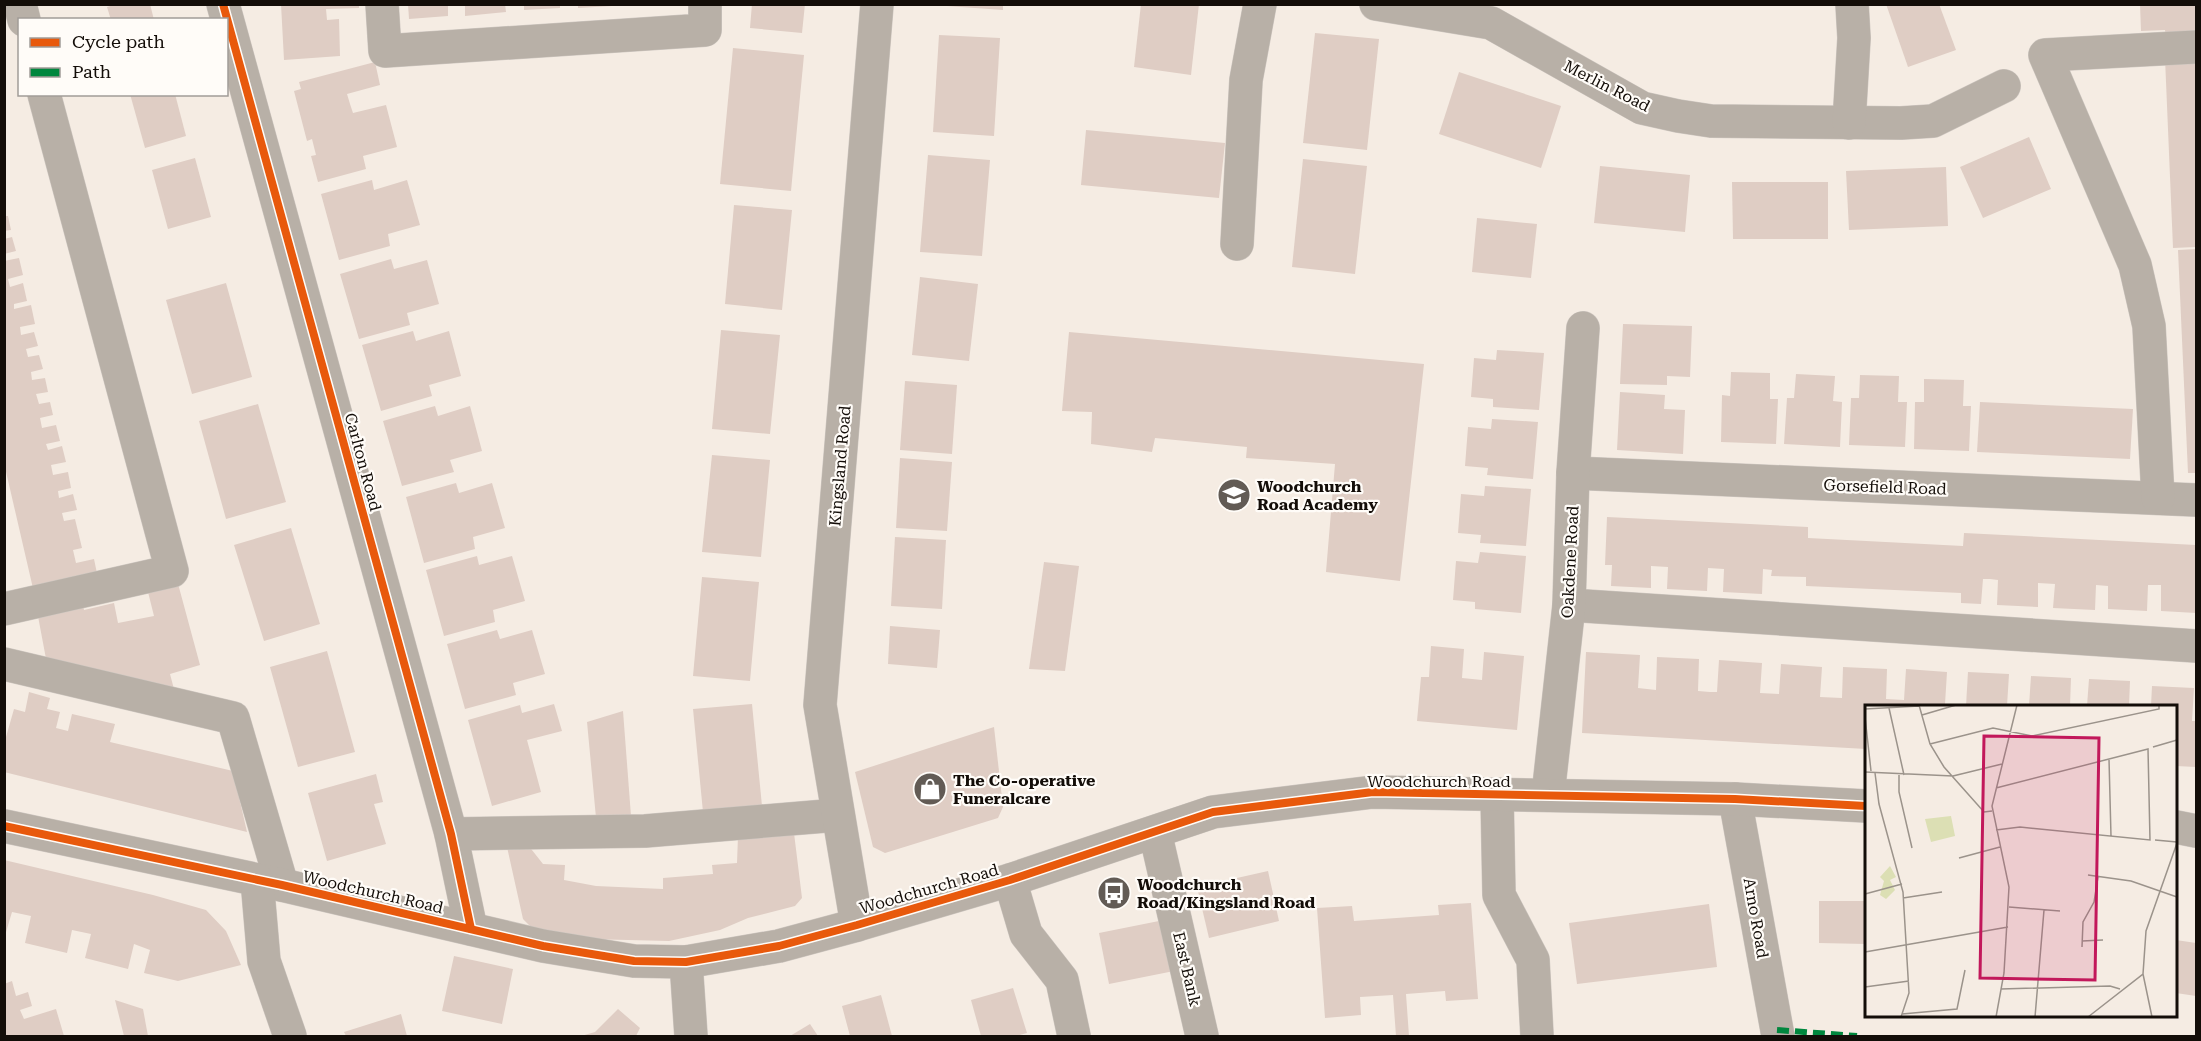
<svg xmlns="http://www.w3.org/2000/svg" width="2201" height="1041" viewBox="0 0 2201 1041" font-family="'Roboto Serif',serif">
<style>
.building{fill:#dfcdc4}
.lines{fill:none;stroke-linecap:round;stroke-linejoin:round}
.minor-casing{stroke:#cfc8c2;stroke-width:34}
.minor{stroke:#b8b0a7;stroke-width:33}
.quiet{stroke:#00873e;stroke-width:6;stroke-dasharray:12 6;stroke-linecap:butt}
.cycleway-casing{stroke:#fffcf8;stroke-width:11}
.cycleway{stroke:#e8590c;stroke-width:8}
.labels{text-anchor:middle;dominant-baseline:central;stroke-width:4.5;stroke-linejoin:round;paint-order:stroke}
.street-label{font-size:16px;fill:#130d08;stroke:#fffcf8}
.poi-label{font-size:16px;font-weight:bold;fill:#130d08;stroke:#fffcf8;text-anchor:start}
.inset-road{fill:none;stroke:#9b938b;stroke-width:1.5}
.view{fill:#c2185b;fill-opacity:0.15;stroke:#c2185b;stroke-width:3}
.inset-edge{fill:none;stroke:#130d08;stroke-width:3}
</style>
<rect width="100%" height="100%" fill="#f5ece3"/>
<g class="building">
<path d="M117 4H150L154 20H111L107 7Z"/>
<path d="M281 4H359V8L326 9 327 20 339 19 340 56 284 60Z"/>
<path d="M408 4H448V16L409 19Z"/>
<path d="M465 4H505L506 12 465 16Z"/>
<path d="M524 4H560V8L524 10Z"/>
<path d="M578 4H612V6L578 8Z"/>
<path d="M752 4H805L802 33 750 28Z"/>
<path d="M947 4H1003V10L947 6Z"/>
<path d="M1141 4H1199L1191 75 1134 67Z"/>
<path d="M1886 4H1939L1956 50 1908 67Z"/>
<path d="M2140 4H2196V40L2166 41 2165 30 2141 31Z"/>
<path d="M1315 33 1379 39 1367 150 1303 143Z"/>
<path d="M939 35 1000 38 994 136 933 132Z"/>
<path d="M733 48 804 55 791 191 720 184Z"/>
<path d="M2196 57V247L2173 248 2165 58Z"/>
<path d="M375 62 380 85 347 94 350 104 353 113 386 105 397 147 363 156 366 169 318 182 311 156 316 155 312 139 307 141 294 91 301 89 299 82Z"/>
<path d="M1459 72 1561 106 1541 168 1439 134Z"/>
<path d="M130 94H175L186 136 145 148Z"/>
<path d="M1086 130 1225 143 1219 198 1081 185Z"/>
<path d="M2029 137 2051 189 1983 218 1960 167Z"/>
<path d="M928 155 990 160 982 256 920 252Z"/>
<path d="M195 158 211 217 168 229 152 170Z"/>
<path d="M1303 159 1367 166 1355 274 1292 267Z"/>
<path d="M1600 166 1690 175 1685 232 1594 223Z"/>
<path d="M1946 167 1948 226 1849 230 1846 171Z"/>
<path d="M372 180 374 190 407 180 420 225 388 234 390 246 339 260 321 194Z"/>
<path d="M1732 182H1828V239H1733Z"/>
<path d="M734 205 792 210 782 310 725 304Z"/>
<path d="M4 216H8L11 230 4 231Z"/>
<path d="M1477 218 1537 224 1531 278 1472 272Z"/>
<path d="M12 237 16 251 4 254V239Z"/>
<path d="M2196 249V473H2188L2178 250Z"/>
<path d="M19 258 23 275 8 279 10 287 23 283 27 301 14 304V309L31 305 35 324 20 327 21 335 34 332 38 346 26 349 28 357 39 355 43 369 31 372 32 380 45 378 48 392 36 394 39 404 50 402 53 415 40 418 42 428 56 425 60 441 46 444 48 450 62 446 66 462 51 465 53 475 68 472 71 488 58 491 59 498 73 494 77 510 62 513 64 521 75 519 82 548 73 550 76 563 94 559 99 583 35 597 4 463V261Z"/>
<path d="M391 259 394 269 427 260 439 304 407 313 410 325 359 339 340 274Z"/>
<path d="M920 277 978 284 969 361 912 355Z"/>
<path d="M226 283 252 377 192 394 166 300Z"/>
<path d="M1623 324 1692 326 1690 377 1667 376V385L1620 384Z"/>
<path d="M721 330 780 335 770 434 712 429Z"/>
<path d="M413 331 416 341 449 331 461 376 429 385 432 396 381 411 362 345Z"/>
<path d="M1069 332 1424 364 1400 581 1326 572 1335 464 1246 458 1247 447 1155 438 1152 452 1091 444 1092 412 1062 411Z"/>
<path d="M1497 350 1544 353 1539 410 1493 407V399L1471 397 1474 358 1496 360Z"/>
<path d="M1731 372 1770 373V399H1778L1776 444 1721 442 1722 395 1730 396Z"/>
<path d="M1796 374 1835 376 1833 401 1842 402 1840 447 1784 444 1787 398H1794Z"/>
<path d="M1860 375 1899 376 1898 402H1907L1905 447 1849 445 1851 398H1859Z"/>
<path d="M1924 379 1964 380 1963 406H1971L1969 451 1914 449 1915 402H1924Z"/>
<path d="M905 381 957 385 952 454 900 450Z"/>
<path d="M1620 392 1665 395 1664 409 1685 410 1683 454 1617 450Z"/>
<path d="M1980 402 2133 409 2130 459 1977 452Z"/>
<path d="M258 404 286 502 226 519 199 421Z"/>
<path d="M435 406 438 416 470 406 482 451 450 460 454 472 402 486 383 421Z"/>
<path d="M1492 419 1538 422 1533 479 1487 475 1488 468 1465 466 1468 427 1491 429Z"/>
<path d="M712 455 770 460 761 557 702 552Z"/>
<path d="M900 458 952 462 947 531 896 528Z"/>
<path d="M456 483 459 493 492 483 505 528 473 537 475 549 424 563 406 497Z"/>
<path d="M1485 486 1531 489 1526 546 1480 543 1481 535 1458 533 1461 494 1484 496Z"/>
<path d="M1607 517 1808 527V538L1963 546 1964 533 2196 545V613L2161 611V585H2148L2147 611 2108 609V586L2096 585 2095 610 2053 608 2055 584 2038 583V607L1997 605 1998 580 1990 579H1983L1981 604 1961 603V593L1806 586V577L1771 576 1772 570 1763 569 1762 594 1723 592 1724 569 1708 568 1707 591 1667 589 1668 567 1651 566V588L1611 586 1612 565H1605Z"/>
<path d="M291 528 320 624 264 641 234 545Z"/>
<path d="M895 537 946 540 942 609 891 606Z"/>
<path d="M1480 552 1526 556 1521 613 1475 609V602L1453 600 1456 561 1478 563Z"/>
<path d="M477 556 479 565 512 556 525 601 493 610 495 622 444 636 426 570Z"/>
<path d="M1044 562 1079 566 1065 671 1029 669Z"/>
<path d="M702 577 759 582 750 681 693 676Z"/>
<path d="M177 580 200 665 170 674 175 693 47 664 37 611 82 601 84 610 114 603 118 623 154 616 147 588Z"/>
<path d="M890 626 940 630 937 668 888 664Z"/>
<path d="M497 630 500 639 532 630 545 674 513 683 516 695 465 709 447 644Z"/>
<path d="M1431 646 1464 649 1462 678 1482 680 1484 652 1524 656 1517 730 1417 721 1421 677H1429Z"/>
<path d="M327 651 355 752 298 767 270 667Z"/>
<path d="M1586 652 1640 655 1638 688 1656 690 1657 657 1699 659 1698 691 1710 692H1717L1719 660 1762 663 1760 693 1779 694 1781 664 1822 667 1820 697 1842 698 1843 667 1887 669 1886 699 1904 700 1906 669 1947 672 1945 704 1954 705V706H1866V749L1582 733Z"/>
<path d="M1968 672 2009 674 2007 706H1966Z"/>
<path d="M2031 676 2071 678 2070 706H2029Z"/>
<path d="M2089 679 2130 681 2129 706H2087Z"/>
<path d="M2152 686 2194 688 2192 721H2196V767L2176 766V706H2151Z"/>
<path d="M29 692 50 698 47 709 60 712 56 728 68 731 72 714 115 724 110 742 233 771 247 832 4 772V744L14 709 25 712Z"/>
<path d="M554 704 562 731 527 740 541 792 492 806 468 720 520 705 522 713Z"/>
<path d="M752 704 762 806 703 812 693 709Z"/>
<path d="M623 711 631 816 596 818 587 722Z"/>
<path d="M994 727 1003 807 998 818 885 853 873 847 855 772Z"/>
<path d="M376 774 383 802 374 804 386 844 327 861 308 793Z"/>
<path d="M794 833 802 898 795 906 748 918 720 930 669 941 587 939 532 928 523 919 507 847 528 845 543 864 565 865 564 880 596 886 663 889V878L713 874 712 865 737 863 738 836Z"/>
<path d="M4 860 153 895 206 910 226 931 241 965 178 981 144 973 150 950 134 944 128 969 85 958 91 934 72 930 67 953 25 943 31 916 12 912 4 939Z"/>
<path d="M1268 871 1279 921 1209 938 1197 887Z"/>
<path d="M1819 901H1866V944L1819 943Z"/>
<path d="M1471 903 1478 999 1446 1001 1445 991 1406 994 1409 1036H1396L1393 995 1360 997 1361 1015 1325 1018 1317 908 1352 906 1354 921 1439 915 1438 905Z"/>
<path d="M1709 904 1717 967 1577 984 1569 923Z"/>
<path d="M1164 920 1174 971 1109 984 1099 933Z"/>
<path d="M2176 940 2196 943V996L2176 993Z"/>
<path d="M454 956 513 969 502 1024 442 1011Z"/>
<path d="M12 981 16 996 28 992 32 1006 20 1010 24 1019 56 1009 64 1036H4V984Z"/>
<path d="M1013 988 1027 1033 1016 1036H981L971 1000Z"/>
<path d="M881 995 892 1036H850L842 1006Z"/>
<path d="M115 1000 143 1009 148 1036H124Z"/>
<path d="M618 1009 640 1028 636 1036H581L595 1032Z"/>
<path d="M401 1014 407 1036H346L344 1032Z"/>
<path d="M810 1024 818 1036H790Z"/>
</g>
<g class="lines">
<g class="minor-casing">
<g id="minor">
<path d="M20 4 24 20"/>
<path d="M223 4 451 834 471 929"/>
<path d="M382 4 385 51 705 30V4"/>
<path d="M1376 4 1491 23 1642 108 1678 116 1711 121 1901 123 1933 121 2004 86"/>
<path d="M1849 123 1854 38 1852 4"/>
<path d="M1237 244 1246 80 1260 4"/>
<path d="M1573 473 2196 500"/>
<path d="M2158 498 2149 326 2135 265 2045 55 2196 47"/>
<path d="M1569 605 2196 646"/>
<path d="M4 609 172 571 44 94"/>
<path d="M4 664 233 718 282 885"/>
<path d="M1497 794 1499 895 1533 960 1537 1036"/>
<path d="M1548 795 1569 605 1573 473 1583 328"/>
<path d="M1735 799 1778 1036"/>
<path d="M4 826 282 885 543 946 634 961 686 962 779 946 857 925 1010 880 1213 812 1373 792 1735 799 1866 806"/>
<path d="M2176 827 2196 831"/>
<path d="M1155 832 1202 1036"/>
<path d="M451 834 645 831 838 815"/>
<path d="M257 880 264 961 290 1036"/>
<path d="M1010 880 1026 934 1062 980 1074 1036"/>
<path d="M857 925 820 705 877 4"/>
<path d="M686 962 691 1036"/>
</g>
</g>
<use href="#minor" class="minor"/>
<path class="quiet" d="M1777 1030 1857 1036"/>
<g class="cycleway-casing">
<g id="cycleway">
<path d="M223 4 451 834 471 929"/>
<path d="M4 826 282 885 543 946 634 961 686 962 779 946 857 925 1010 880 1213 812 1373 792 1735 799 1866 806"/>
</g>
</g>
<use href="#cycleway" class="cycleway"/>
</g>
<defs>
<g id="school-disc" transform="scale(1.725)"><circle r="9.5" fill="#625b55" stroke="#fffcf8"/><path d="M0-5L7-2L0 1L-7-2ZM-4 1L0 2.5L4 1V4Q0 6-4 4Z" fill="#fff"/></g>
<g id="shop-disc" transform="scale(1.725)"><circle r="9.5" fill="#625b55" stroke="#fffcf8"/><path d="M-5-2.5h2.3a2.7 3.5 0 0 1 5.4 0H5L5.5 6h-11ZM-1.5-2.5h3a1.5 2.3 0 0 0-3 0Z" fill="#fff"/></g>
<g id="bus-disc" transform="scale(1.725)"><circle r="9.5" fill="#625b55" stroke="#fffcf8"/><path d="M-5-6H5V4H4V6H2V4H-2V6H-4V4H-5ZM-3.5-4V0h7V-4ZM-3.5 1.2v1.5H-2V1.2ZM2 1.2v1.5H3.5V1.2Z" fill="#fff"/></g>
</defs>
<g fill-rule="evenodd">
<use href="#school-disc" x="1234" y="495"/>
<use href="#shop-disc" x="930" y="789"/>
<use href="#bus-disc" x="1114" y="893"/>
</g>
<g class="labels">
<g class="street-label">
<text transform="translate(1607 86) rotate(27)">Merlin Road</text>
<text transform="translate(363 462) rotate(75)">Carlton Road</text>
<text transform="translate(840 466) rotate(-85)">Kingsland Road</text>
<text transform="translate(1885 487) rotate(2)">Gorsefield Road</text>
<text transform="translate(1570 562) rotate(-87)">Oakdene Road</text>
<text x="1439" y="781">Woodchurch Road</text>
<text transform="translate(929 889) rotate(-16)">Woodchurch Road</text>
<text transform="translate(373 892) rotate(13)">Woodchurch Road</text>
<text transform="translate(1756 918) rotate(80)">Arno Road</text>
<text transform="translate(1187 969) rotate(77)">East Bank</text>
</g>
<g class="poi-label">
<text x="1257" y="486">Woodchurch<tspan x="1257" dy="18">Road Academy</tspan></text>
<text x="953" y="780">The Co-operative<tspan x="953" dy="18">Funeralcare</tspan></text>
<text x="1137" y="884">Woodchurch<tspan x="1137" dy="18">Road/Kingsland Road</tspan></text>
</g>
</g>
<g transform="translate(1865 705)">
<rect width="312" height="312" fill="#f5ece3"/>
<path d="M25 161 31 172 25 175 30 185 21 194 15 190 19 176 15 172Z" fill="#dcdfb4"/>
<path d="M86 111 90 131 66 137 60 114Z" fill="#dcdfb4"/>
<path class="inset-road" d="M54 0 65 39 79 62 119 107 127 106M24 3 39 70M0 4 54 1M57 10 91 0M0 12 6 66M65 39 128 23 167 31 294 4V0M288 42 312 35M244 54 246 131M0 67 88 71 137 59M10 68 14 99 38 187 44 288 36 312M34 70V87L47 143M131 125 155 122 285 135 283 44 131 83M290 135 312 137M94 153 135 142M223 170 266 176 312 192M0 189 37 179M38 193 77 187M144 202 195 206M217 236 238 235M217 242 218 217 229 197 233 172M0 247 143 222M278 269 287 312M0 282 44 276M136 284 245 281 255 284M37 309 92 304 100 265M131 312 139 268 144 182 127 101 152 0M170 312 179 205M223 312 278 269 281 226 312 138"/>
<path class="view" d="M119 31 234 33 230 275 115 273Z"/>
<rect width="312" height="312" class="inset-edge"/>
</g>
<rect width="2201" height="1041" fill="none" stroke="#130d08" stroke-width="12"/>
<rect x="18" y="18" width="210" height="78" fill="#fffcf8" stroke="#a19c98" stroke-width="1.5"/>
<rect x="30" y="38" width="30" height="9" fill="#e8590c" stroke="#a19c98" stroke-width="1.5"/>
<text x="72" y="48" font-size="18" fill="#130d08">Cycle path</text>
<rect x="30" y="68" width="30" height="9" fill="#00873e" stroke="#a19c98" stroke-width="1.5"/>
<text x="72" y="78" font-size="18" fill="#130d08">Path</text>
</svg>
